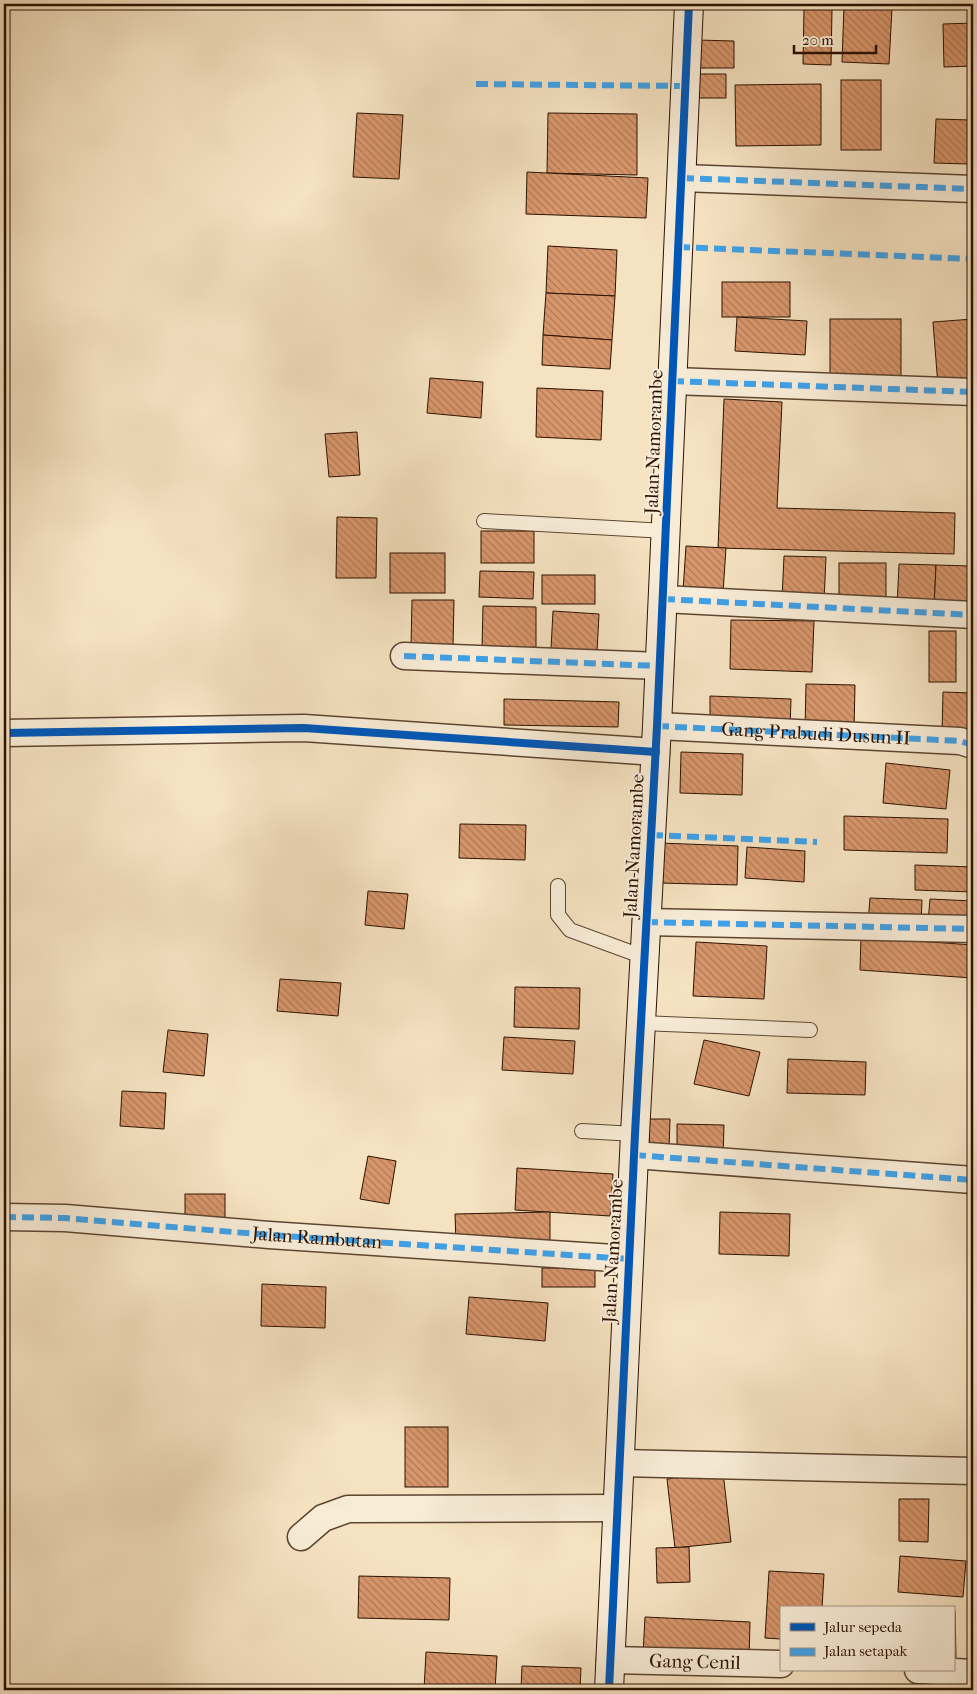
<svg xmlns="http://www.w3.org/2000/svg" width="977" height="1694" viewBox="0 0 977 1694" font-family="'IM FELL French Canon',serif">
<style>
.building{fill:url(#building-back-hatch);stroke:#2c1100}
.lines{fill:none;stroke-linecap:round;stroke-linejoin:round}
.lane-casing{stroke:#5e4530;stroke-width:16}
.street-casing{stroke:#5e4530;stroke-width:29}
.secondary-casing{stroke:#2c1100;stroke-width:30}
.lane{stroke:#f8ecd7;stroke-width:14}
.street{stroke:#f8ecd7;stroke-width:26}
.secondary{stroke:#f8ecd7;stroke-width:28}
.quiet{stroke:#3ea1e9;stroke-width:6;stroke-dasharray:12 6;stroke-linecap:butt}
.cycleway-casing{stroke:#f8ecd7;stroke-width:11}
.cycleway{stroke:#0057b8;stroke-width:8}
.labels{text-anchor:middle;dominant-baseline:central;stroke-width:4;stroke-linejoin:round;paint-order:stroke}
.street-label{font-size:19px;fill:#2c1100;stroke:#f8ecd7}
</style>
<defs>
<pattern id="building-back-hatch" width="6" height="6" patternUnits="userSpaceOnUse" patternTransform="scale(1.25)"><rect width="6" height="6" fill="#d8966b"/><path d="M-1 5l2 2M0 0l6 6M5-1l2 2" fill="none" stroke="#af7956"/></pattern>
</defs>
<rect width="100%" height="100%" fill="#f5e2c1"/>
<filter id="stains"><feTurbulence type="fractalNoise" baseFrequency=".004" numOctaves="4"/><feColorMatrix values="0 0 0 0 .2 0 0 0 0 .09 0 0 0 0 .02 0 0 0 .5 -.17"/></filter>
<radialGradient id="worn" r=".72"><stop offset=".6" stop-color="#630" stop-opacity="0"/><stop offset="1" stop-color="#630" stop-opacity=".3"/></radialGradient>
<g class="building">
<path d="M844 6 892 8 889 64 842 62Z"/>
<path d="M804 9H832L831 65 803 64Z"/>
<path d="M973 23V66L944 67 943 24Z"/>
<path d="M697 40 734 41V68H697Z"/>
<path d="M699 74H726V98H698Z"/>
<rect x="841" y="80" width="40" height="70"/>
<path d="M821 84V145L736 146 735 85Z"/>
<path d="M357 113 403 115 399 179 353 177Z"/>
<path d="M548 113 637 114V175L547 173Z"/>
<path d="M936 119 970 120 968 164 934 163Z"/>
<path d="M527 172 648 178 646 218 526 214Z"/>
<path d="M548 246 617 250 615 296 546 293Z"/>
<rect x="722" y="282" width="68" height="35"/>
<path d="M546 293 615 296 612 340 543 335Z"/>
<path d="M737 317 807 321 805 355 735 351Z"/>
<rect x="830" y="319" width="71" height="57"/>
<path d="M973 319V383L938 386 933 322Z"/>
<path d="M543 335 612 340 610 369 542 365Z"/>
<path d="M430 378 483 382 481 418 427 413Z"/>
<path d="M537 388 603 391 601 440 536 437Z"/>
<path d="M724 399 782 402 777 508 955 513 954 554 718 548Z"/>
<path d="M357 432 360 475 329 477 325 434Z"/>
<path d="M337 517 377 518 376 578H336Z"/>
<rect x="481" y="531" width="53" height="32"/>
<path d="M686 546 726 548 723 593 683 591Z"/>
<rect x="390" y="553" width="55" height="40"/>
<path d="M784 556 826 557 824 601 782 599Z"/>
<rect x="839" y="563" width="47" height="40"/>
<path d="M899 564 936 565 934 609 897 608Z"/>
<path d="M936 565 970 566 969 610 934 609Z"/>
<path d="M480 571 534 572 533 599 479 597Z"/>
<rect x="542" y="575" width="53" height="29"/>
<path d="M412 600H454L453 647 411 646Z"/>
<path d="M483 606 536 607V649H482Z"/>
<path d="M553 611 599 614 597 652 551 649Z"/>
<path d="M731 620 814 621 812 672 730 669Z"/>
<path d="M969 627H973V684H972Z"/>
<rect x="929" y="631" width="27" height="51"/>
<path d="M806 684 855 685 854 731 805 730Z"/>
<path d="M943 692 971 693V734H942Z"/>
<path d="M710 696 791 699 790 729 710 727Z"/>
<path d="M504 699 619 702 618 727 504 725Z"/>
<path d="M681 752 743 754 742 795 680 793Z"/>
<path d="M886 763 950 770 946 809 883 803Z"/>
<path d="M844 816 948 819 947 853 844 850Z"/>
<path d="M460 824 526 825 525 860 459 858Z"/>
<path d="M660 843 738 846 737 885 659 883Z"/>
<path d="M747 847 805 851 804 882 745 878Z"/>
<path d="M915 865 973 867V892L915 890Z"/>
<path d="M368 891 408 894 404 929 365 925Z"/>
<path d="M870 898 922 900 921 926 868 923Z"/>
<path d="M930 899 973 901V925L928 922Z"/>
<path d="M861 937 973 945 972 978 860 970Z"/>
<path d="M696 942 767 946 764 999 693 996Z"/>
<path d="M280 979 341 983 338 1016 277 1011Z"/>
<path d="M515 987 580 988 579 1029 514 1027Z"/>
<path d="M168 1030 208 1034 204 1076 163 1072Z"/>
<path d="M504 1037 575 1041 573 1074 502 1070Z"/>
<path d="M704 1040 760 1052 749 1096 694 1084Z"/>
<path d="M788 1059 866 1062 865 1095 787 1093Z"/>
<path d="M122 1091 166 1093 164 1129 120 1126Z"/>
<path d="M649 1119H670L669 1150 649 1149Z"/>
<path d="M677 1124 724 1125 723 1158 677 1157Z"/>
<path d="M368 1156 396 1161 389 1204 360 1199Z"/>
<path d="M517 1168 613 1174 610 1216 515 1210Z"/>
<rect x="185" y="1194" width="40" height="33"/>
<path d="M550 1212V1241L456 1243 455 1214Z"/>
<path d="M720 1212 790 1214 789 1256 719 1254Z"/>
<rect x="542" y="1268" width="53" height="19"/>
<path d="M262 1284 326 1287 325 1328 261 1326Z"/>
<path d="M469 1297 548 1303 545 1341 466 1334Z"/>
<rect x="405" y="1427" width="43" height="60"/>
<path d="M723 1472 731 1542 675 1548 667 1479Z"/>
<path d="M899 1499H929L928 1542 899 1541Z"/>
<path d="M689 1547 690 1582 657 1583 656 1548Z"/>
<path d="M900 1556 966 1561 963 1597 898 1592Z"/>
<path d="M769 1571 824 1574 822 1608H781V1639L765 1638Z"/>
<path d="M359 1576 450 1578 449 1620 358 1618Z"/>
<path d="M953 1611H955L956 1657H953Z"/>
<path d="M645 1617 750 1622 749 1660 643 1655Z"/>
<path d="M426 1652 497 1656 495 1690H424Z"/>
<path d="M522 1666 581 1668 580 1690H521Z"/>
</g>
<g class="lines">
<g class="lane-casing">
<g id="lane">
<path d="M484 521 666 531"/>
<path d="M558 886V915L570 930 644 957"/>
<path d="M641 1023 810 1030"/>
<path d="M582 1131 635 1134"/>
</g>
</g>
<g class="street-casing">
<g id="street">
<path d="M682 178 973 189"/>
<path d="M672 381 973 392"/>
<path d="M663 599 973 615"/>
<path d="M404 656 660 666"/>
<path d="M657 726 960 741 973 745"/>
<path d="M4 733 304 728 656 752"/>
<path d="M646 922 973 929"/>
<path d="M634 1155 973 1180"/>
<path d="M4 1217 65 1218 269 1235 629 1259"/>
<path d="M620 1463 973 1471"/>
<path d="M301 1537 323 1518 348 1509 618 1508"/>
<path id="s1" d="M610 1660 781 1664"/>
<path d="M918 1670 973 1673"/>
</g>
</g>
<g class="secondary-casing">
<path id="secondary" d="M609 1690 635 1134 657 726 689 4"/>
</g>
<use href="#lane" class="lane"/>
<use href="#street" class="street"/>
<use href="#secondary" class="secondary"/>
<g class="quiet">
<path d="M476 84 685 86"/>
<path d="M682 178 973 189"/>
<path d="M678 247 973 259"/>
<path d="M672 381 973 392"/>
<path d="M663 599 973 615"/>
<path d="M404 656 660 666"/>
<path id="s2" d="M657 726 960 741 973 745"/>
<path d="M651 835 817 842"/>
<path d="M646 922 973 929"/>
<path d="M634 1155 973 1180"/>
<path id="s3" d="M4 1217 65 1218 269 1235 629 1259"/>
</g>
<g class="cycleway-casing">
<g id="cycleway">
<path d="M4 733 304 728 656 752"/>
<path d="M609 1690 635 1134 657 726 689 4"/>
</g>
</g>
<use href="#cycleway" class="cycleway"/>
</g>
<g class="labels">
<g class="street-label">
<text transform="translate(654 442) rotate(-88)">Jalan Namorambe</text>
<text stroke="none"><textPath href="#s2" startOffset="159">Gang Prabudi Dusun II</textPath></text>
<text transform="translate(634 846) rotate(-87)">Jalan Namorambe</text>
<text stroke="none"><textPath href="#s3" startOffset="314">Jalan Rambutan</textPath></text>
<text transform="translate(613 1251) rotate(-87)">Jalan Namorambe</text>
<text stroke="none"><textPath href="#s1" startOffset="85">Gang Cenil</textPath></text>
</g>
</g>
<rect width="977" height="1694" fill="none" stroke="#f5e2c1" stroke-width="20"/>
<rect x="5" y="5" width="967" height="1684" fill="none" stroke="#2c1100" stroke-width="2.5"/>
<rect x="10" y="10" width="957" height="1674" fill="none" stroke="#2c1100"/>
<rect x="780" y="1606" width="175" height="65" fill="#f8ecd7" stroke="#a69481"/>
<rect x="790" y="1623" width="25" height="8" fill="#0057b8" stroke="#a69481"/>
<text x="824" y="1632" font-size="15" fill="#2c1100">Jalur sepeda</text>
<rect x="790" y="1648" width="25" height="8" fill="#3ea1e9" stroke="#a69481"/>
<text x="824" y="1656" font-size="15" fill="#2c1100">Jalan setapak</text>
<path d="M794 45v8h82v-8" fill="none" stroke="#2c1100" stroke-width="2.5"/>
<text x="802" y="45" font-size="15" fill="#2c1100" stroke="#f8ecd7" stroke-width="4" paint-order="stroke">20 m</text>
<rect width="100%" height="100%" filter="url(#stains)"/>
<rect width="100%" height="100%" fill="url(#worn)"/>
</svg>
